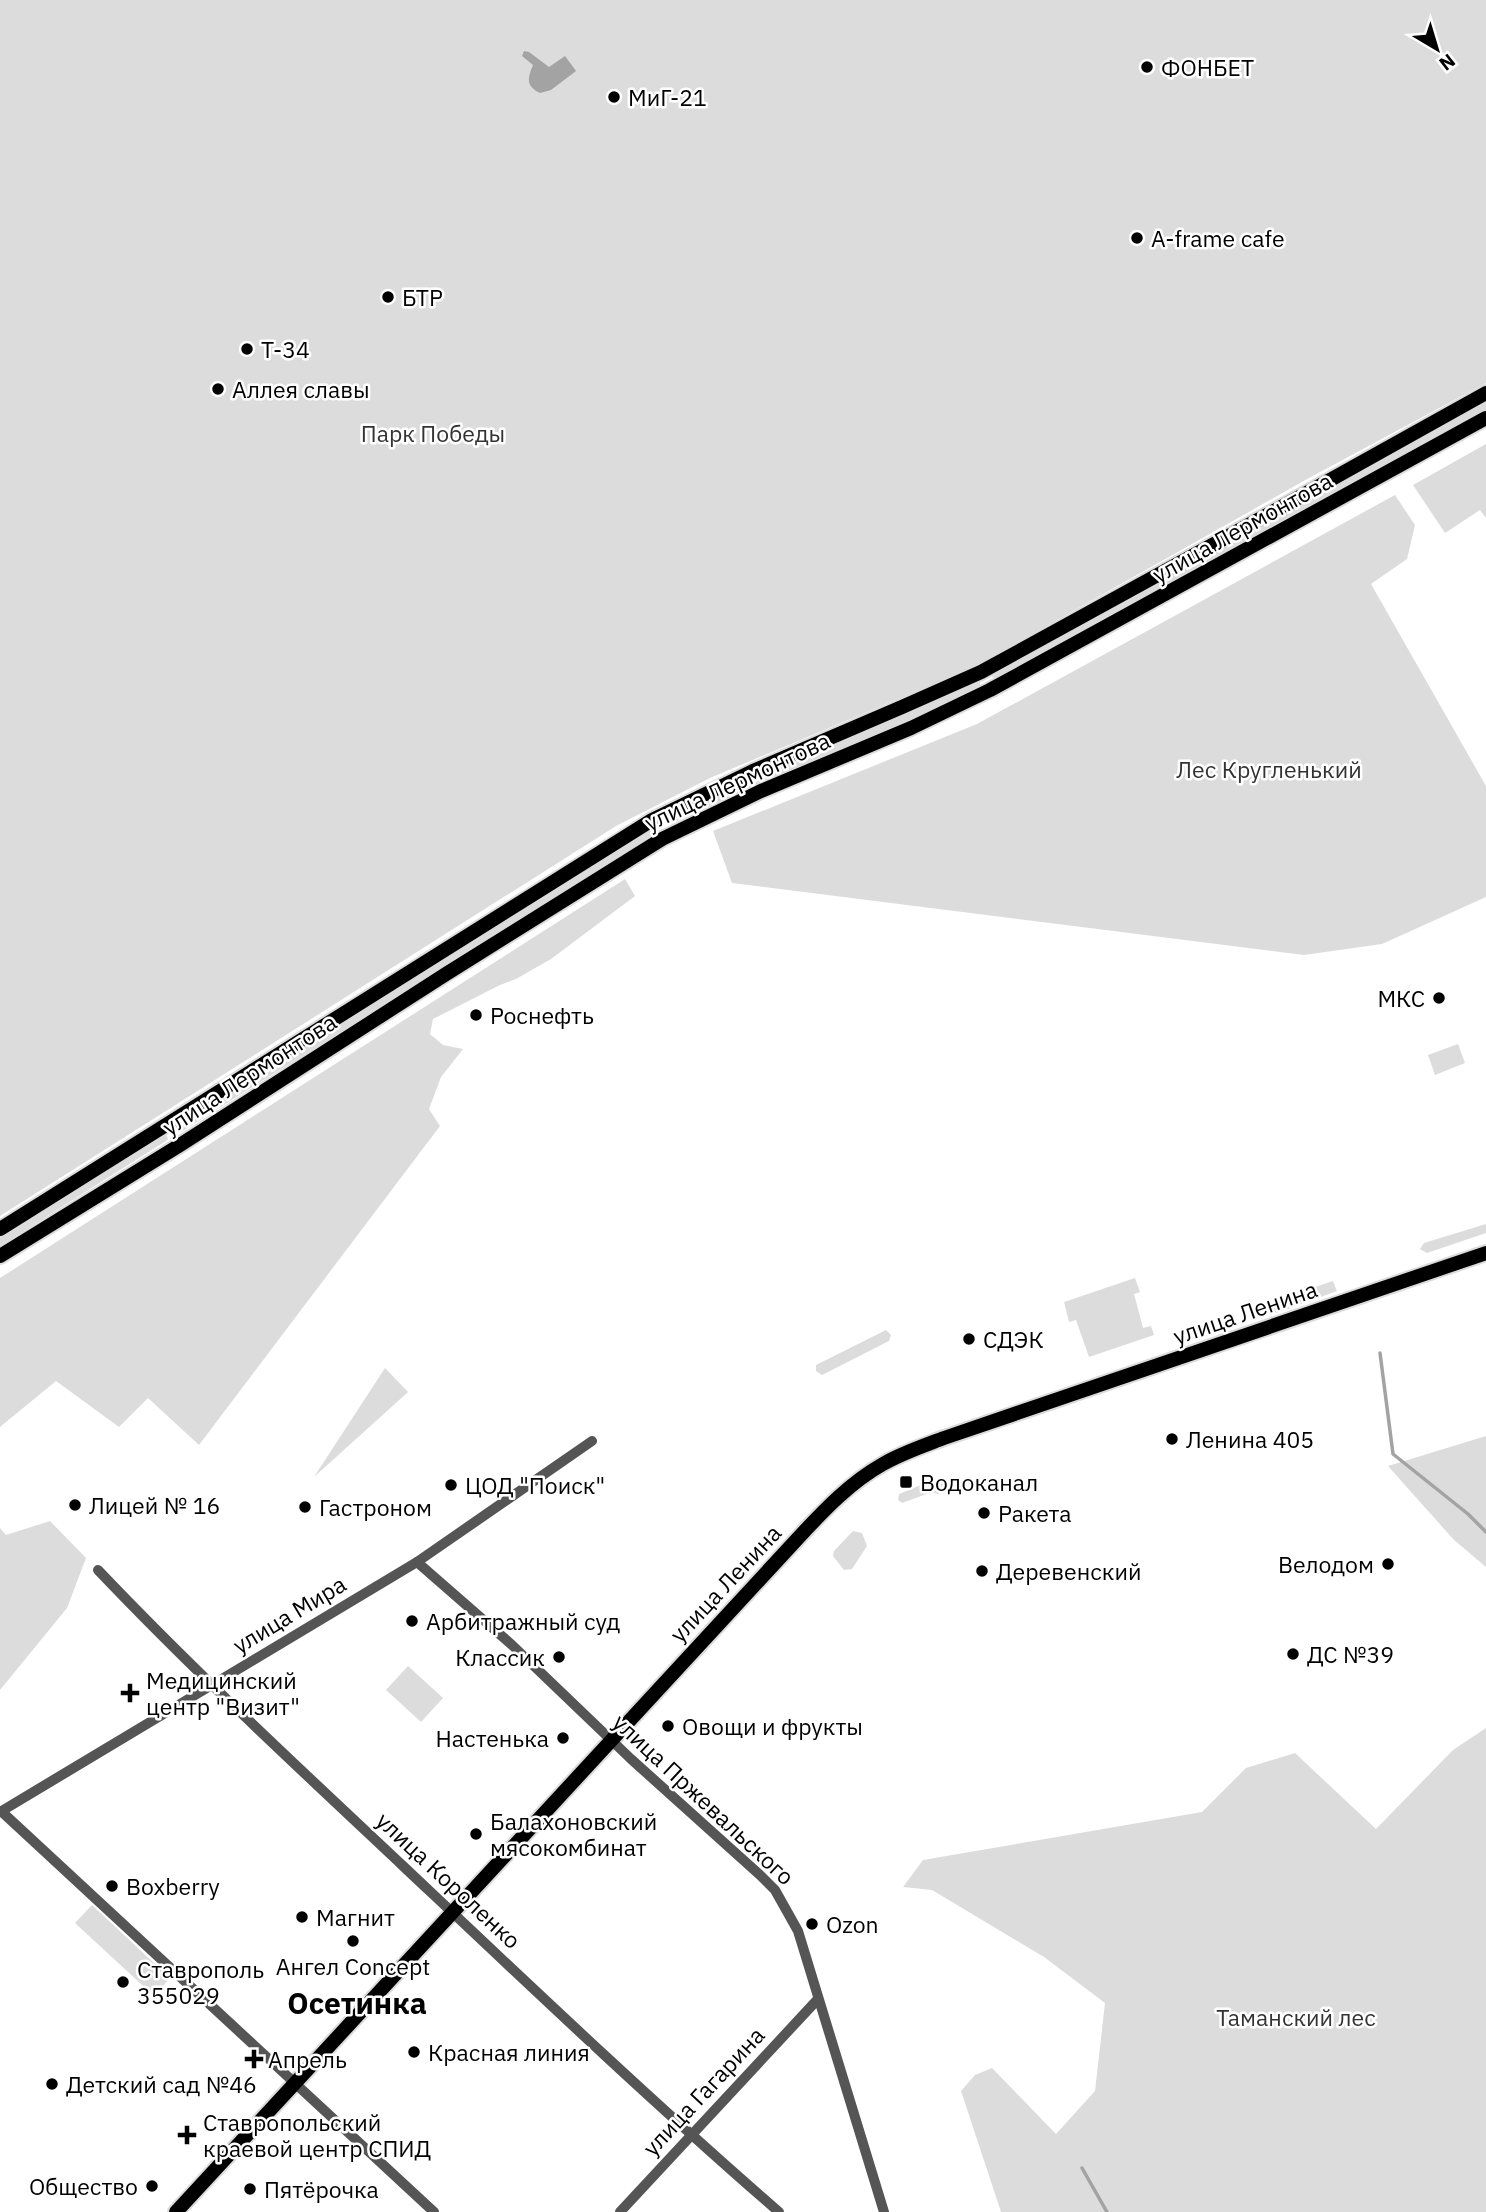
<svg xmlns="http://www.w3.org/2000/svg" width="1486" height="2212" viewBox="0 0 1486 2212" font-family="'IBM Plex Sans',sans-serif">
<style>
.green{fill:#dcdcdc}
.water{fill:#a3a3a3}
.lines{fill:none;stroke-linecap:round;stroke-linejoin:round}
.stream{stroke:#a3a3a3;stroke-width:3.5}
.major-casing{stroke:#dbdbdb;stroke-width:18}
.minor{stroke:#555;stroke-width:10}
.major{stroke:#000;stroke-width:14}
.poi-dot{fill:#000;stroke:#fff;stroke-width:2.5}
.labels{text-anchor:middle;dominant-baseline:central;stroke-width:5;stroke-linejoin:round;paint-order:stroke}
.poi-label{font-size:23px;fill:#000;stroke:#fff;text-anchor:start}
.park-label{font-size:23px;fill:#333;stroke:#fff}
.street-label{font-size:23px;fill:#000;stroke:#fff}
.district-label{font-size:30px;font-weight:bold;fill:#000;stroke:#fff}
</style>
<rect width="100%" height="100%" fill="#fff"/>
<g class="green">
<path d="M0 0H1486V383L1309 478 974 667 710 778 616 826 0 1216Z"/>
<path d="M1486 401V409L996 678 992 677 993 672Z"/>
<path d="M1486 444V518L1480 510 1445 533 1413 485Z"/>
<path d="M1395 495 1415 525 1407 559 1371 584 1486 786V897L1382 944 1304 955 732 883 713 831 977 724Z"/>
<path d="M977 680 980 682V686L909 720 759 783 669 825 668 820C768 766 876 731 977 680Z"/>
<path d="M652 829 655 834 181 1132 176 1131 177 1126Z"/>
<path d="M625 879 635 896 551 959 516 979 500 985 433 1019 430 1034 443 1045 463 1049 441 1077 429 1109 440 1126 199 1445 148 1398 119 1427 56 1381 0 1427V1278Z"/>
<path d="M1458 1044 1465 1063 1435 1075 1428 1055Z"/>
<path d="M166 1134 168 1139 166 1141 0 1246V1238Z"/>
<path d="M1486 1224V1233L1427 1253 1420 1249 1424 1243Z"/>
<path d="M1135 1278 1140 1292 1134 1294 1143 1328 1151 1326 1154 1335 1089 1357 1076 1320 1069 1322 1064 1302Z"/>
<path d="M1333 1281 1337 1291 1277 1313 1273 1311 1271 1302Z"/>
<path d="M886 1330 891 1335 889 1341 822 1375 816 1371V1365Z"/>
<path d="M385 1368 408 1392 314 1477Z"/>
<path d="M1486 1436V1567L1454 1540 1388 1466Z"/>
<path d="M938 1478 943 1482 944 1490 938 1494 932 1492 902 1503 898 1500 899 1494Z"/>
<path d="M50 1521 86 1558 67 1608 0 1690V1528L6 1535Z"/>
<path d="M853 1531 862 1533 867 1546 852 1569 844 1570 833 1556 834 1551Z"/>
<path d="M408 1666 443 1698 421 1722 386 1690Z"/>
<path d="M1486 1728V2212H1001L961 2091 975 2075 992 2068 1056 2134 1095 2091 1105 2003 1044 1957 932 1890 903 1887 923 1860 1202 1812 1246 1768 1295 1753 1376 1829 1453 1750Z"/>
<path d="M92 1905 170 1978 154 1996 75 1923Z"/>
</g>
<path class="water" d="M524 51 529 52 549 67 565 56 576 71 551 90 540 93C525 86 528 77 533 65L522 56Z"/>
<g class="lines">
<g class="stream">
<path d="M1380 1353 1393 1454 1468 1514 1486 1532"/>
<path d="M1082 2168 1107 2212"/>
</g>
<g class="major-casing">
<g id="major">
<path d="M0 1229 652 820 753 771 902 707 981 672 1296 499 1486 393"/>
<path d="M0 1256 180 1145 446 974 662 839 761 791 911 728 990 690 1486 418"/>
<path d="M176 2212 800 1536C825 1509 851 1482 883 1464 902 1453 923 1446 944 1438L1486 1253"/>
</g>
</g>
<g class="minor">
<path d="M417 1562 512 1645 631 1759 760 1875 775 1890 798 1931 884 2212"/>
<path d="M98 1570C195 1672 299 1768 402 1865 526 1982 650 2100 779 2212"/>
<path d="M1 1811 434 2212"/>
<path d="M0 1812 417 1562 592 1441"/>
<path d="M620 2212 818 1999"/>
</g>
<use href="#major" class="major"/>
</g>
<g class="poi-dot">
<circle cx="1147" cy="67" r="7"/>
<circle cx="614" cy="97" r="7"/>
<circle cx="1137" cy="238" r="7"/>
<circle cx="388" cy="297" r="7"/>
<circle cx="247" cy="349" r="7"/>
<circle cx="218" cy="389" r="7"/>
<circle cx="1439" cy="998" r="7"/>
<circle cx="476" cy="1015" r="7"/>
<circle cx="969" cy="1339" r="7"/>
<circle cx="1172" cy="1439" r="7"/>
<rect x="899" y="1475" width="14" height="14" rx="3.5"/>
<circle cx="451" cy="1485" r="7"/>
<circle cx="75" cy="1505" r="7"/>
<circle cx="305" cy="1507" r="7"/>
<circle cx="984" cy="1513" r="7"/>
<circle cx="1388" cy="1564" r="7"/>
<circle cx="982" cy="1571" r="7"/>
<circle cx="412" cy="1621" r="7"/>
<circle cx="1293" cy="1654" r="7"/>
<circle cx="559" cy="1657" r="7"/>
<path d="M126.5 1682.5h7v7h7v7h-7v7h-7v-7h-7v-7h7z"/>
<circle cx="668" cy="1726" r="7"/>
<circle cx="563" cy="1738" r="7"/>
<circle cx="476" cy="1834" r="7"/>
<circle cx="112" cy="1886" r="7"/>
<circle cx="302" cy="1917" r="7"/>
<circle cx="812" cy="1924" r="7"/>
<circle cx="353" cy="1941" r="7"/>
<circle cx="123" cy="1982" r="7"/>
<circle cx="414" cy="2052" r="7"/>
<path d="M250.5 2048.5h7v7h7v7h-7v7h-7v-7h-7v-7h7z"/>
<circle cx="52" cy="2084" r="7"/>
<path d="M183.5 2124.5h7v7h7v7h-7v7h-7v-7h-7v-7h7z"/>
<circle cx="152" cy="2186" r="7"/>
<circle cx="250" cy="2189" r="7"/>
</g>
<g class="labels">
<g class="poi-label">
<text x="1161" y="67">ФОНБЕТ</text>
<text x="628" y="97">МиГ-21</text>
<text x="1151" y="238">A-frame cafe</text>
<text x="402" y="297">БТР</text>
<text x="261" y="349">Т-34</text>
<text x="232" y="389">Аллея славы</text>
<text x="1425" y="998" text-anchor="end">МКС</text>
<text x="490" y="1015">Роснефть</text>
<text x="983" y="1339">СДЭК</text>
<text x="1186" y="1439">Ленина 405</text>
<text x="920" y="1482">Водоканал</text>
<text x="465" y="1485">ЦОД "Поиск"</text>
<text x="89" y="1505">Лицей № 16</text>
<text x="319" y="1507">Гастроном</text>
<text x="998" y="1513">Ракета</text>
<text x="1374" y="1564" text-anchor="end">Велодом</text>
<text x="996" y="1571">Деревенский</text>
<text x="426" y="1621">Арбитражный суд</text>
<text x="1307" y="1654">ДС №39</text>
<text x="545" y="1657" text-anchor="end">Классик</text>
<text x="146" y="1680">Медицинский<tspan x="146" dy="26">центр "Визит"</tspan></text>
<text x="682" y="1726">Овощи и фрукты</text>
<text x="549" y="1738" text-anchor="end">Настенька</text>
<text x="490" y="1821">Балахоновский<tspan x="490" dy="26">мясокомбинат</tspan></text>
<text x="126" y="1886">Boxberry</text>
<text x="316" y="1917">Магнит</text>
<text x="826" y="1924">Ozon</text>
<text x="353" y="1966" text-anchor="middle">Ангел Concept</text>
<text x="137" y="1969">Ставрополь<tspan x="137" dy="26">355029</tspan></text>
<text x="428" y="2052">Красная линия</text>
<text x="268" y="2059">Апрель</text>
<text x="66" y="2084">Детский сад №46</text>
<text x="203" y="2122">Ставропольский<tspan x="203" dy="26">краевой центр СПИД</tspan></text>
<text x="138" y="2186" text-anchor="end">Общество</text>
<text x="264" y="2189">Пятёрочка</text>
</g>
<g class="park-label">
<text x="433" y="433">Парк Победы</text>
<text x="1269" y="769">Лес Кругленький</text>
<text x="1296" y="2017">Таманский лес</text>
</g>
<g class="street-label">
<text transform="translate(1242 527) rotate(-29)">улица Лермонтова</text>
<text transform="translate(737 781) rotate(-25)">улица Лермонтова</text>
<text transform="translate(249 1074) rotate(-33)">улица Лермонтова</text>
<text transform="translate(1245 1312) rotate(-19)">улица Ленина</text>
<text transform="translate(725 1583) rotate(-47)">улица Ленина</text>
<text transform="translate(289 1614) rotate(-31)">улица Мира</text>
<text transform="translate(704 1799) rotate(43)">улица Пржевальского</text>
<text transform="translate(449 1880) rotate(43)">улица Короленко</text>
<text transform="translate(703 2091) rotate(-47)">улица Гагарина</text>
</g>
<g class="district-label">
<text x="357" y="2002">Осетинка</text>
</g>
</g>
<g transform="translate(1437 49) rotate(142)" stroke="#ffffff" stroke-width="5" paint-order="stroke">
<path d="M0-5L12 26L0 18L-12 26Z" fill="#000000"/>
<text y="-10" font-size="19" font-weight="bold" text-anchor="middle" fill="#000000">N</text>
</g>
</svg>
